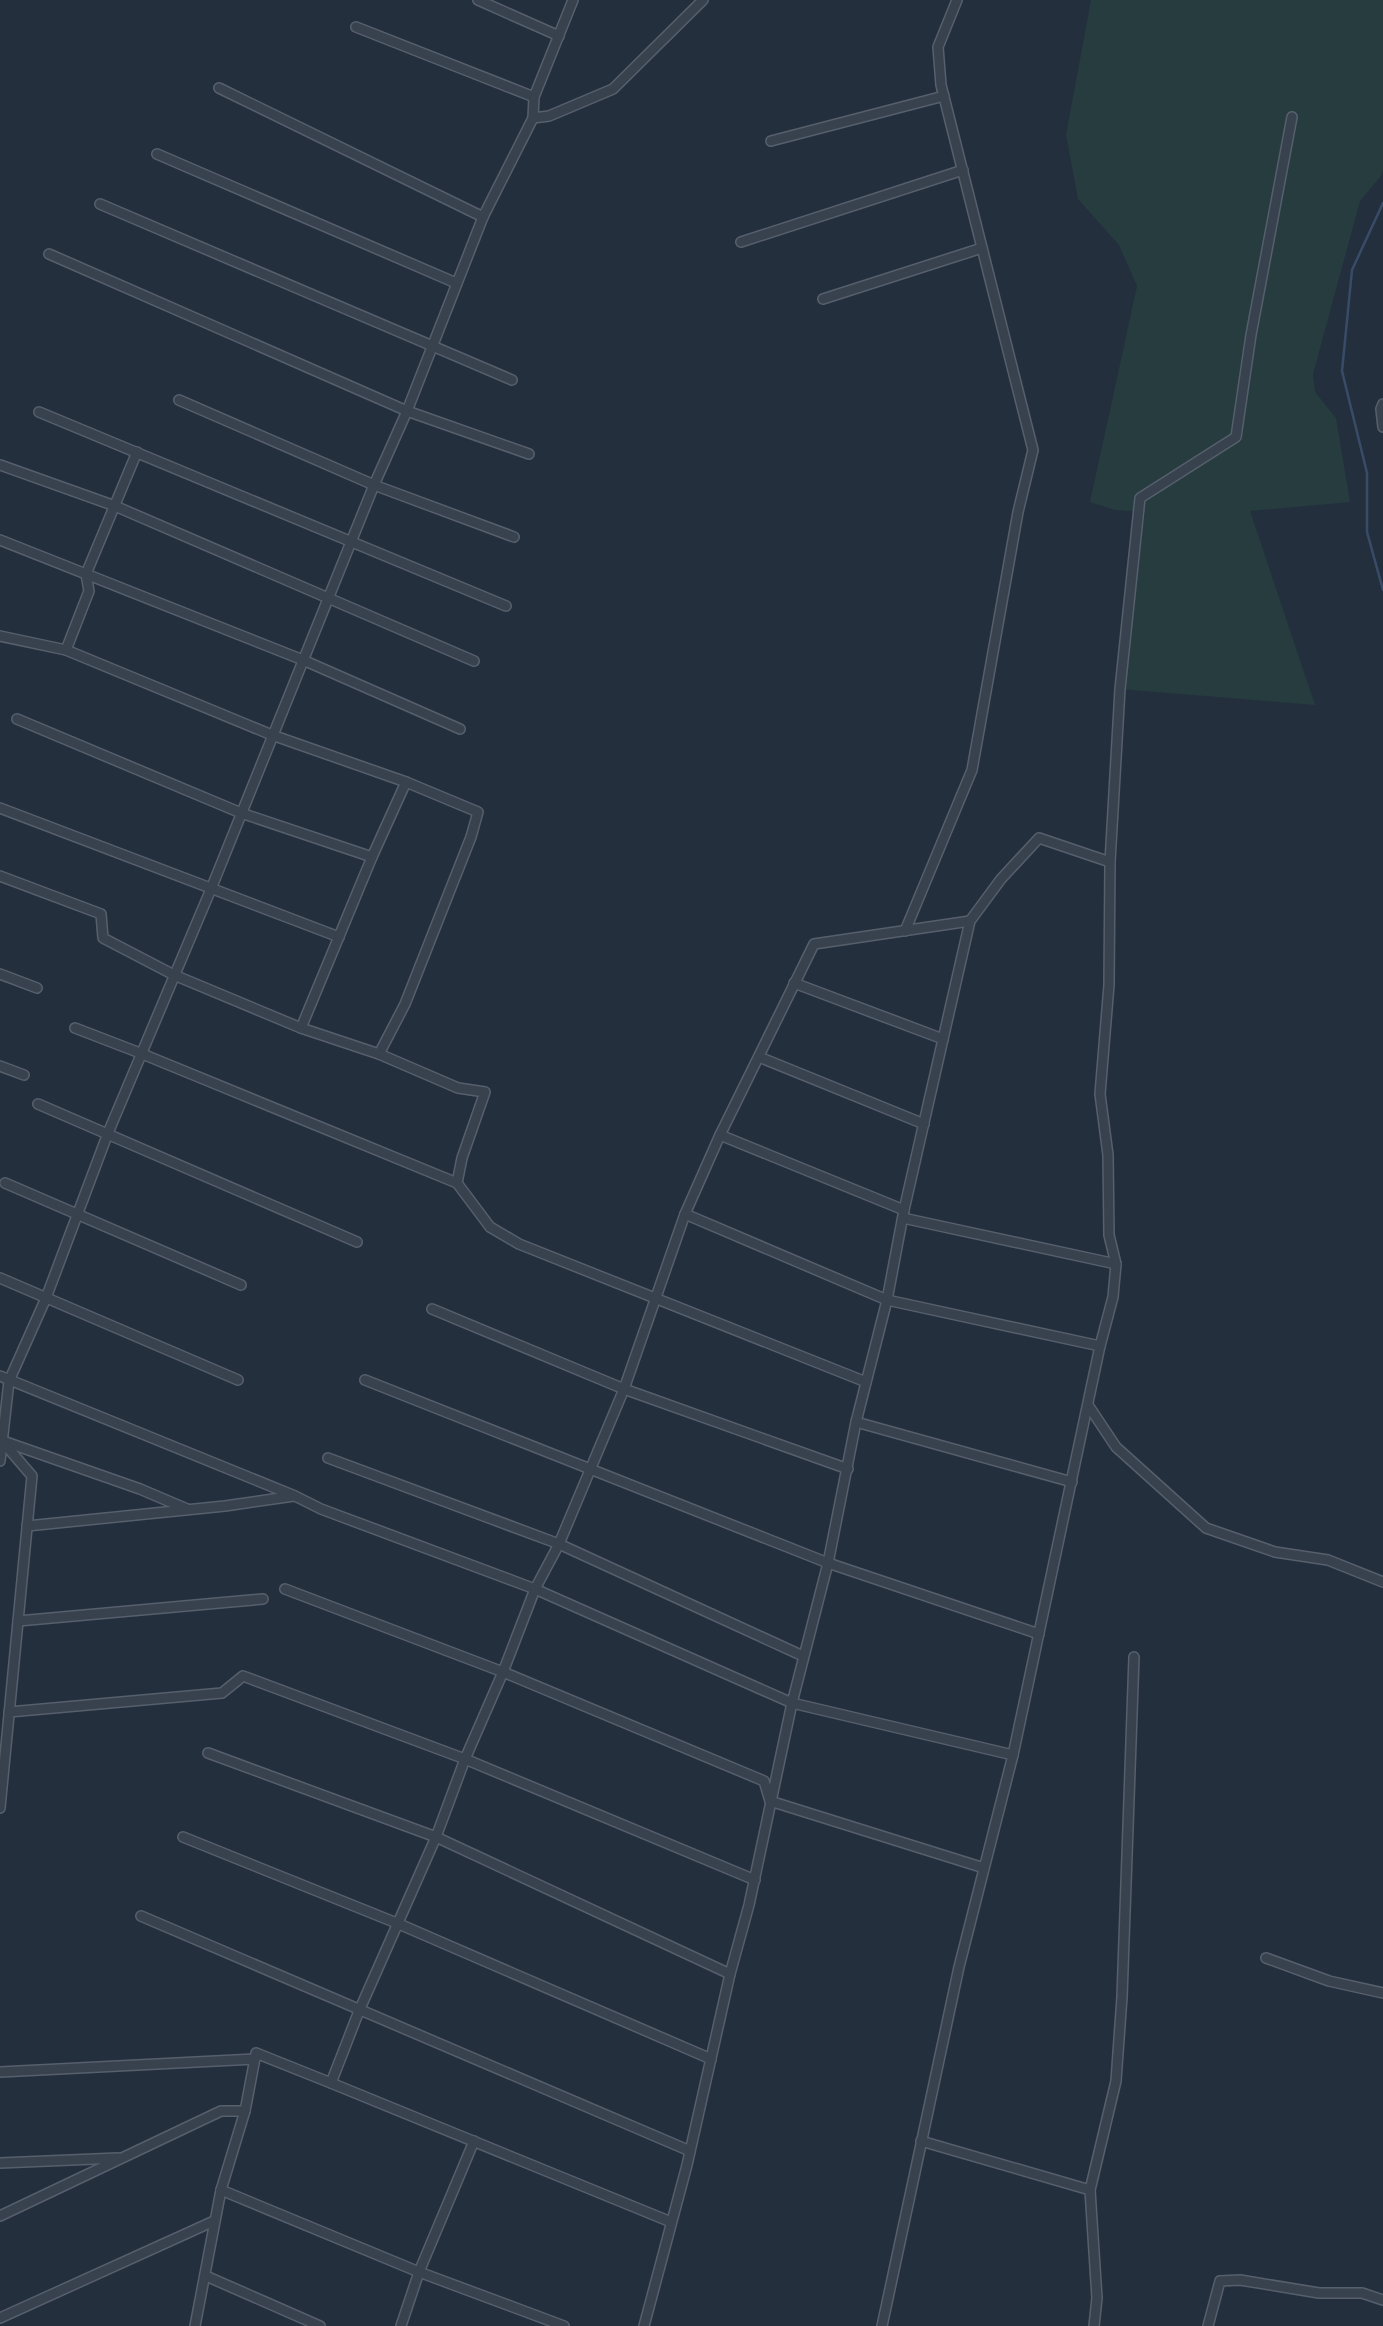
<svg xmlns="http://www.w3.org/2000/svg" width="1383" height="2326" viewBox="0 0 1383 2326" font-family="Commissioner,sans-serif">
<style>
.green{fill:#263c3f}
.lines{fill:none;stroke-linecap:round;stroke-linejoin:round}
.stream{stroke:#394c67;stroke-width:2.5}
.minor-casing{stroke:#565f6c;stroke-width:12}
.minor{stroke:#38414e;stroke-width:9}
</style>
<rect width="100%" height="100%" fill="#242f3e"/>
<path class="green" d="M1091 0H1383V170L1381 176 1360 201 1313 374 1315 392 1336 418 1350 502 1250 511 1315 705 1120 689 1145 512 1115 510 1090 502 1137 286 1119 245 1078 199 1066 135Z"/>
<g class="lines">
<path class="stream" d="M1383 203 1352 270 1342 371 1367 473V532L1383 590"/>
<g class="minor-casing">
<g id="minor">
<path d="M478 0 559 36"/>
<path d="M356 27 534 97"/>
<path d="M219 88 483 217"/>
<path d="M533 118 549 116 613 89 703 0"/>
<path d="M771 141 944 96"/>
<path d="M157 154 456 283"/>
<path d="M100 204 512 380"/>
<path d="M741 242 963 170"/>
<path d="M49 254 407 411 529 454"/>
<path d="M823 299 982 248"/>
<path d="M179 400 374 485 514 537"/>
<path d="M1383 404 1381 409 1383 427"/>
<path d="M39 412 506 606"/>
<path d="M0 465 115 506 474 661"/>
<path d="M0 540 303 660 460 729"/>
<path d="M0 636 66 650 272 735 406 782 478 812 471 837 405 1004 379 1054"/>
<path d="M66 650 89 591 86 574 137 452"/>
<path d="M17 719 241 813 372 857"/>
<path d="M0 808 339 937"/>
<path d="M0 876 101 914 103 938 174 975 301 1028 379 1054 458 1088 485 1092 462 1158 457 1183"/>
<path d="M905 931 972 770 1018 512 1033 450 941 85 938 47 957 0"/>
<path d="M0 974 37 988"/>
<path d="M794 983 943 1039"/>
<path d="M75 1028 140 1053 457 1183 490 1227 519 1244 866 1382"/>
<path d="M301 1028 372 857 406 782"/>
<path d="M759 1057 924 1124"/>
<path d="M0 1066 24 1075"/>
<path d="M38 1104 357 1242"/>
<path d="M720 1135 904 1210"/>
<path d="M5 1183 241 1285"/>
<path d="M685 1214 887 1300 1100 1346"/>
<path d="M903 1218 1116 1264"/>
<path d="M0 1278 238 1380"/>
<path d="M432 1309 624 1389 848 1469"/>
<path d="M0 1376 295 1496 321 1509 535 1589 792 1703 1013 1755"/>
<path d="M365 1380 828 1563 1039 1634"/>
<path d="M1088 1405 1116 1447 1206 1528 1275 1552 1328 1560 1383 1582"/>
<path d="M856 1422 1072 1482"/>
<path d="M3 1441 140 1489 187 1509"/>
<path d="M328 1458 559 1544 803 1656"/>
<path d="M0 1461 9 1381 46 1298 108 1133 211 889 374 485 407 411 483 217 533 118 534 97 573 0"/>
<path d="M27 1526 225 1506 294 1496"/>
<path d="M285 1589 503 1672 764 1781 770 1801 984 1868"/>
<path d="M18 1621 263 1599"/>
<path d="M9 1712 222 1693 243 1676 465 1759 755 1880"/>
<path d="M208 1753 436 1837 730 1974"/>
<path d="M0 1808 32 1476 2 1441"/>
<path d="M183 1837 399 1924 711 2059"/>
<path d="M141 1916 690 2151"/>
<path d="M1266 1958 1329 1981 1383 1993"/>
<path d="M0 2072 255 2059"/>
<path d="M331 2083 671 2222"/>
<path d="M245 2111 221 2190 419 2272 564 2326"/>
<path d="M921 2141 1090 2190"/>
<path d="M0 2163 118 2158"/>
<path d="M0 2216 221 2111H245L256 2053 331 2083 359 2011 436 1837 465 1759 503 1672 535 1589 559 1544 624 1389 685 1214 720 1135 814 944 970 921"/>
<path d="M206 2276 320 2326"/>
<path d="M0 2318 214 2221"/>
<path d="M195 2326 221 2190"/>
<path d="M401 2326 419 2272 474 2141"/>
<path d="M644 2326 687 2165 730 1974 749 1905 792 1703 828 1563 856 1422 887 1300 904 1210 970 921 1001 879 1039 838 1110 862"/>
<path d="M882 2326 959 1967 1013 1755 1100 1346 1113 1297 1116 1264 1109 1235 1108 1155 1100 1094 1109 985 1110 862 1120 689 1140 498 1236 437 1251 335 1292 117"/>
<path d="M1094 2326 1097 2298 1090 2190 1116 2081 1122 1997 1134 1657"/>
<path d="M1208 2326 1220 2281 1240 2280 1319 2293H1362L1383 2300"/>
</g>
</g>
<use href="#minor" class="minor"/>
</g>
</svg>
